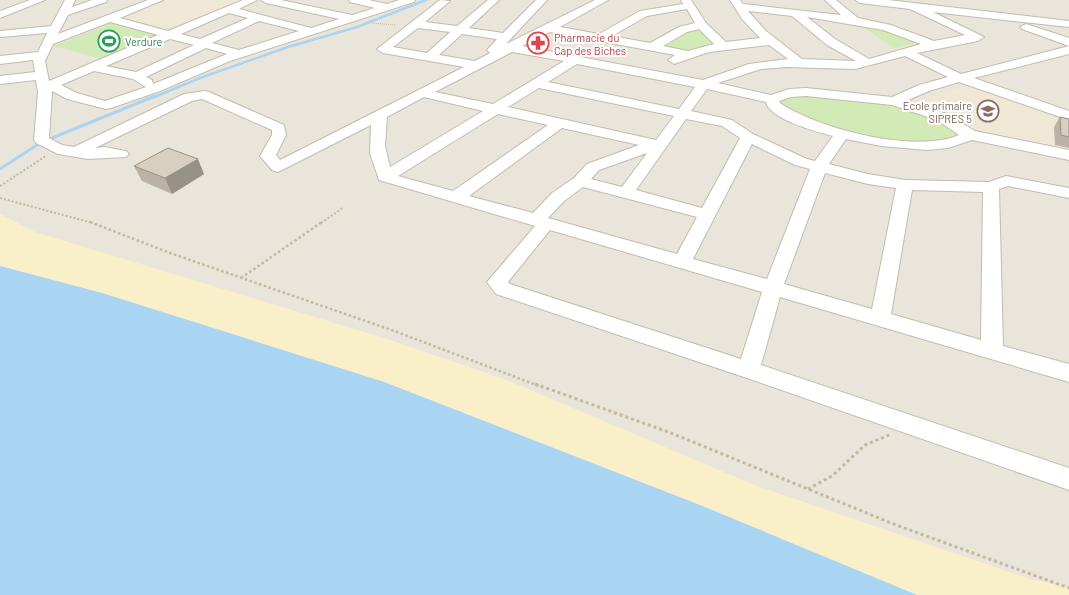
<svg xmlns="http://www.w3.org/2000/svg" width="1069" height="595" viewBox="0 0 1069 595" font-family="Barlow,sans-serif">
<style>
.residential{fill:#eae5da}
.education{fill:#efe8d6}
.green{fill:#d2eab5}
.sand{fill:#f9efc9}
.water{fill:#a9d4f2}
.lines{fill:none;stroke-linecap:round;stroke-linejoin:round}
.stream-far1{stroke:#a9d4f2;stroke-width:2.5}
.stream{stroke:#a9d4f2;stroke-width:3}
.minor-casing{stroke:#c2bbae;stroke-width:2}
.path-far3{stroke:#c4b79f;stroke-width:1;stroke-dasharray:1 1;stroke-linecap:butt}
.path-far2{stroke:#c4b79f;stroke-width:2;stroke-dasharray:2 2;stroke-linecap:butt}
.path-far1{stroke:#c4b79f;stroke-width:2.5;stroke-dasharray:2.5 2.5;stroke-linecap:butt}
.path{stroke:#c4b79f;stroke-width:3;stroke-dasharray:3 3;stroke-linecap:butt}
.minor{fill:#fff;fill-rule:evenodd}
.wall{fill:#bab2a6}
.shaded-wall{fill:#979187}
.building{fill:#d8cfc1;stroke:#979187}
.labels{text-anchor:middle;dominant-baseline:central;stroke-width:4;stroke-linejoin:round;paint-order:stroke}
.far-health-label{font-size:11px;fill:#be3a42;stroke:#fff;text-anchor:start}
.far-leisure-label{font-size:11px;fill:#27864d;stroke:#fff;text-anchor:start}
.far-education-label{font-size:11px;fill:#785e54;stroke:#fff;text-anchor:end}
</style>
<rect width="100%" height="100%" fill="#f6f3ec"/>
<path class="residential" d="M0 0H1069V595H917L705 507 0 266Z"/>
<g class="education">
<path d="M167 0H247L172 33 118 19Z"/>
<path d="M969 85 1069 119V152L984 137 910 104Z"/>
</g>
<g class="green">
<path d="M854 21 925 41 894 48Z"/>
<path d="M112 23 163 35 106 60 53 46Z"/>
<path d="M701 26 721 45 685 54 656 48 685 29Z"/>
<path d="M820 91 918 109 967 136 917 145 806 125 773 99Z"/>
</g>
<path class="sand" d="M0 214 35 232 384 338 507 380 757 486 1030 579 1069 587V595H917L705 507 384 382 102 293 0 266Z"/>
<path class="water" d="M0 266 102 293 384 382 705 507 917 595H0Z"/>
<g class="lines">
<path class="stream-far1" d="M152 98 200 78 288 47 357 27 426 0"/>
<g class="stream">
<path d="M52 138 155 96"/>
<path d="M0 169 40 143"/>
</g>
<g class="minor-casing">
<g id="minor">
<path d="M30 0H45L0 18V11Z"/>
<path d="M65 0H75L72 7 92 0H107L106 2 68 15 58 34 148 0H163L120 18 168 31 243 0H257L239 9 311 28 339 19 266 3 261 0H281L352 15 375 8 350 2 349 0H369L387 4 399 0H415L414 2 230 61 160 91 111 108 106 109 67 99 52 91 49 138 62 145 74 147 184 94 204 91 209 92 284 125 286 135 276 155 280 160 464 67 383 53 377 49 440 0 450 1 425 22 457 26 488 0H499L469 28 503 33 536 0H547L506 44 595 0H608L560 27 599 34 640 11 683 4 681 0H691L706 23 726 42 760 38 742 19 730 0H740L743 4 841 15 825 0H836L858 18 891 25 934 41 965 35 910 9 860 3 855 0H888L1069 21V27L933 12 984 37 978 41 917 53 961 74 1069 46V54L974 78 1069 111V120L959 82 929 91 906 101 947 114 975 131 1069 150V160L972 140 948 148 927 150 881 146 846 139 829 164 868 174 905 180 989 182 1006 176 1069 188V198L1008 186 999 189 1003 346 1069 364V382L780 297 761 365 1069 468V490L741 376 496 294 487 282 535 226 379 180 370 153 371 125 278 172 272 170 260 156 272 135V130L202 99 192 101 95 148 104 147 126 151 129 154 126 157 88 159 58 154 36 143 34 140 38 92 36 80 0 84V76L35 72 33 60 0 64V56L38 52 47 33 0 37V31L51 26ZM687 9 695 23 679 27 650 43 612 36 647 16ZM748 11 792 16 827 45 856 61 802 59 766 31ZM229 13 248 18 200 39 181 34ZM807 17 883 30 921 44 869 59 835 39ZM259 21 299 31 239 50 212 43ZM110 22 158 35 49 81 45 61 53 44ZM418 28 450 32 427 53 393 47ZM699 29 714 44 688 51 663 46 687 32ZM550 32 675 55 668 60 674 64 709 52 769 45 788 59 749 64 703 80 522 46ZM462 34 497 39 487 50 490 53 475 61 439 55ZM170 39 194 45 136 72 106 66ZM206 48 227 54 153 84 152 80 146 77ZM512 52 564 61 493 104 435 92ZM905 56 948 77 919 85 892 97 806 88 789 89 771 95 718 83 761 69 786 67 855 69ZM577 64 695 87 679 109 548 82ZM94 71 133 79 146 87 105 101 77 93 61 85ZM539 88 674 116 656 140 508 107ZM707 89 766 102C769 119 817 132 833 136L815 161 807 159 753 134 732 120 691 111ZM806 96 892 105 937 120 959 135C916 154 818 129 780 103L779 101 791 97ZM424 97 483 111 390 167 385 146 387 117ZM498 114 548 125 453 191 398 176ZM686 119 722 126 740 138 702 208 636 190ZM562 128 639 145 587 164 574 178 552 193 533 213 469 196ZM752 144 795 165 810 169 767 279 693 259ZM647 153 622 187 591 179 599 170ZM825 173 868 184 896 188 872 309 784 284ZM583 187 697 217 677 254 548 218 564 201ZM912 190 983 192 981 340 891 314ZM550 230 762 292 741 359 510 284 508 282Z"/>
<path d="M1026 24 1069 38V46L1022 29 1020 27Z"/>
</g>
</g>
<path class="path-far3" d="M372 23 396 25"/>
<g class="path-far2">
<path d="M0 186 46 156"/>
<path d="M0 198 93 223"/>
<path d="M321 223 344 207"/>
</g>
<g class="path-far1">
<path d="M90 222 170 253 397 332 539 386"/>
<path d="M241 278 322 222"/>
</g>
<g class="path">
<path d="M535 384 671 433 896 525 1069 588"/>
<path d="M808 489 832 476 865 445 889 435"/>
</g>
<use href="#minor" class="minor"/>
</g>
<g class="wall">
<path d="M1060 117 1069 119V148L1055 145 1054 127Z"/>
<path d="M134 166 204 174 172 194 142 181Z"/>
</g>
<path class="shaded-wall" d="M198 159 204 174 172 194 165 178Z"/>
<g class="building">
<path d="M1060 117 1069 119V137L1061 135Z"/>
<path d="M168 148 198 159 165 178 134 166Z"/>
</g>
<defs>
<g id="stadium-ring" transform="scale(1.125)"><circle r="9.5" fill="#fff" stroke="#2e9e5b" stroke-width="1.5"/><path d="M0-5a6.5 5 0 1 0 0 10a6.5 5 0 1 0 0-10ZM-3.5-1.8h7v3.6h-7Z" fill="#2e9e5b"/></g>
<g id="pharmacy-ring" transform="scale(1.125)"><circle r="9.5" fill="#fff" stroke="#e0444e" stroke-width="1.5"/><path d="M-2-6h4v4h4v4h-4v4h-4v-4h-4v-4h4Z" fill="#e0444e"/></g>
<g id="school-ring" transform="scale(1.125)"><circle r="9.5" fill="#fff" stroke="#8d6e63" stroke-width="1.5"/><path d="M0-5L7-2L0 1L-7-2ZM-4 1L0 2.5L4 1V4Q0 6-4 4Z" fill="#8d6e63"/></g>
</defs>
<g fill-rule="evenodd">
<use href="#stadium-ring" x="109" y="41"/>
<use href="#pharmacy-ring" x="538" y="43"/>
<use href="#school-ring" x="988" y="111"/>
</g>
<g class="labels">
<g class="far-health-label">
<text x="554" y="37">Pharmacie du<tspan x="554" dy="13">Cap des Biches</tspan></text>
</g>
<g class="far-leisure-label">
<text x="125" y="41">Verdure</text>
</g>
<g class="far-education-label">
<text x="972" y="105">Ecole primaire<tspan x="972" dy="13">SIPRES 5</tspan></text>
</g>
</g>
</svg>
